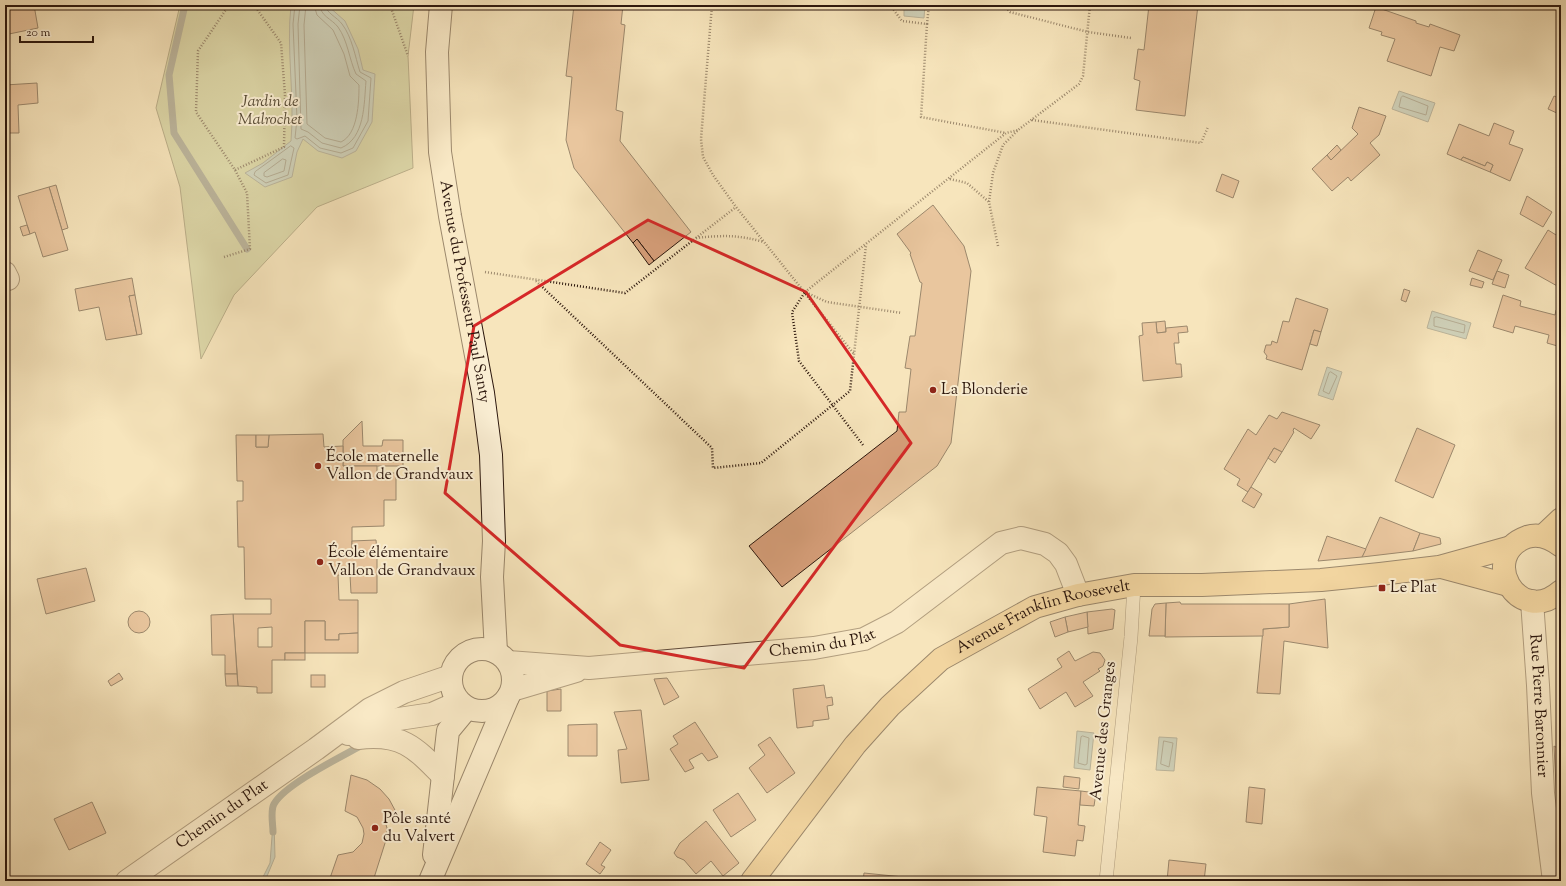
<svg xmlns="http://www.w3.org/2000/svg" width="1566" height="886" viewBox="0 0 1566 886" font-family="'Sorts Mill Goudy',serif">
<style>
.green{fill:#bcc591;stroke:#746e4f}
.water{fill:#a2bcbb;stroke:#737a75}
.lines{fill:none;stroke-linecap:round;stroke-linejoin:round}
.shore{stroke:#676a64;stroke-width:1}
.stream{stroke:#737a75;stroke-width:7}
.building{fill:#d8a07b;stroke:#2c170d;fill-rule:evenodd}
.lane-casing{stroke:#5f4a39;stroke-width:14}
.street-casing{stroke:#5f4a39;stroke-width:24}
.secondary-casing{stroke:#2c170d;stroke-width:24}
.primary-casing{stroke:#2c170d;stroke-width:24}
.path{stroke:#2c170d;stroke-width:2.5;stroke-dasharray:1 2;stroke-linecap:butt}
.lane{stroke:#faeed3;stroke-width:13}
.street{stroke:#faeed3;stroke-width:22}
.secondary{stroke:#faeed3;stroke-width:22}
.primary{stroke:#ecc27e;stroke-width:22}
.marked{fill:none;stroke:#d62828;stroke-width:3;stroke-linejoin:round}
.poi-dot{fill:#8f2418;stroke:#faeed3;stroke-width:1.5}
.labels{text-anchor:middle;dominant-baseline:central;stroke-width:4;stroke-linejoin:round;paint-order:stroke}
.park-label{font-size:16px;font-style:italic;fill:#574b35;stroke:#faeed3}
.street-label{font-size:16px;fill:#2c170d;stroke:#faeed3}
.poi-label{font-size:16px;fill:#2c170d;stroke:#faeed3;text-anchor:start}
</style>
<rect width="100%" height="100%" fill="#f7e5bc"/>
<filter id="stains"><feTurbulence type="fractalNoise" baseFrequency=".005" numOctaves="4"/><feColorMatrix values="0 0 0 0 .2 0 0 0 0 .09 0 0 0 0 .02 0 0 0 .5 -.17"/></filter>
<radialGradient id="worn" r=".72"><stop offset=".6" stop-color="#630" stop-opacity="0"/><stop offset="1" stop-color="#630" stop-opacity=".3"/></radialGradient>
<path class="green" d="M180 5H414L408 56 413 168 317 207 234 295 201 359 180 187 156 108Z"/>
<g class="water">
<path d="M291 5H327L345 21 358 49 363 70 375 74 372 122 356 151 342 158 318 151 303 139 297 152 292 177 265 187 245 173 263 163 291 141C295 96 286 50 291 5Z"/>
<path d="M902 5H925L924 18 904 16V9Z"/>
<path d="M1399 91 1435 103 1428 122 1392 109Z"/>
<path d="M1432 311 1471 323 1466 339 1427 328Z"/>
<path d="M1327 367 1342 372 1333 400 1318 395Z"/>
<path d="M1077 731 1094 733 1090 770 1074 768Z"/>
<path d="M1159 737 1177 738 1174 771 1156 770Z"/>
<path d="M274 822 275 857 265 881H261L270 863 273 823Z"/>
</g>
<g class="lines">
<g class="shore">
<path d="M295 5 293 24 297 119 295 138 297 139 305 136 320 148 341 153 353 148 368 121 371 78 360 72C355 56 352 37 342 24 337 17 326 13 325 5"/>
<path d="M300 5 298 24 301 129 308 132 322 143 341 148C365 138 364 104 366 81L356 74C349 59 348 41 338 27 332 19 320 16 320 5"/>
<path d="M306 5 304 25 307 124 325 138 341 142C358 134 359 102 359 85L350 76 344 54 333 30 317 15 314 5"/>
<path d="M1403 96 1428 106 1426 115 1399 107 1401 98Z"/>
<path d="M291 146 294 148 288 175 266 183 254 175 255 172Z"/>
<path d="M283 159 286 160 284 171 267 177 264 176V173Z"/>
<path d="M1437 317 1465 325 1464 333 1434 326V318Z"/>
<path d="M1331 372 1337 376 1329 394 1323 391 1329 373Z"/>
<path d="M1083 736 1089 738 1087 764 1085 765 1078 763 1081 737Z"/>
<path d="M1164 741 1173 743 1169 767 1161 764Z"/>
</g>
<g class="stream">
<path d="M185 5 169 75 174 133 247 249"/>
<path d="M273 832C273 824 270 811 274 804 285 784 343 756 364 744"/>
</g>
</g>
<g class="building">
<path d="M5 5H34L38 28 9 34 5 17Z"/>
<path d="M574 5H623L621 24 625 25 616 110 623 112 620 141 691 232 654 261 637 239 633 243 574 168 566 140 572 77 566 76Z"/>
<path d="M1149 5H1198L1185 116 1136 110 1140 81 1134 79 1138 49 1144 50Z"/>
<path d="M1376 7 1416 21V23L1429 27 1430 24 1460 35 1454 51 1440 47 1431 76 1387 61 1395 39 1381 35 1382 32 1369 28Z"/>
<path d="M37 83 38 103 18 105 19 133H5V85Z"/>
<path d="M1554 96 1561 99 1559 114 1548 109Z"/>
<path d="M1359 107 1386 116 1379 135 1370 143 1380 155 1351 181 1348 177 1332 191 1312 169 1327 155 1331 160 1358 134 1352 128Z"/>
<path d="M1494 123 1514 131 1509 144 1523 149 1510 181 1490 172 1493 165 1487 162 1485 166 1463 157 1461 160 1447 154 1459 124 1489 136Z"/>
<path d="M1337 145 1341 150 1331 160 1327 155Z"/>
<path d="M1463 157 1485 166 1487 162 1493 165 1490 172 1461 160Z"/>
<path d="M1222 174 1239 181 1233 198 1216 191Z"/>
<path d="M56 185 68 228 62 230 49 187Z"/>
<path d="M49 187 68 250 43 257 35 232 30 234 18 196Z"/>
<path d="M1527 196 1552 212 1543 227 1520 214Z"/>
<path d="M933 205 964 246 971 271 951 443 937 466 782 587 749 546 897 431 899 412H906L911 369 905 368 910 336H915L922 283 920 282 910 254 911 253 897 234Z"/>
<path d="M27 225 30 234 23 236 20 227Z"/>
<path d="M1548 230 1561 238V284L1559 287 1525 268Z"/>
<path d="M637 239 654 261 649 265 633 243Z"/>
<path d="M1478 250 1502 260 1493 280 1469 271Z"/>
<path d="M1497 271 1509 275 1505 288 1492 284Z"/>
<path d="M132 278 135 295 129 296 137 335 106 340 99 307 79 311 75 289Z"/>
<path d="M1472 278 1484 282 1482 288 1470 285Z"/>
<path d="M1404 289 1410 291 1406 302 1401 300Z"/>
<path d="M135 295 142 334 137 335 129 296Z"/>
<path d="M1503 295 1521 301 1520 306 1555 315 1556 310 1561 312V347L1547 343 1549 335 1515 326 1513 333 1493 327Z"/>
<path d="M1296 298 1328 309 1321 332 1314 330 1302 370 1266 359 1267 356 1264 352 1266 345H1271L1272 341 1277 343 1283 321 1289 322Z"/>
<path d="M1165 321 1166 332 1157 333 1156 322Z"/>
<path d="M1156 322 1157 333 1166 332V328L1187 326 1188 332 1178 333 1179 343H1174L1176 364H1181L1182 377 1143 381 1139 336 1143 335 1142 323Z"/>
<path d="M1314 330 1321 332 1317 346 1310 344Z"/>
<path d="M1282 412 1320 425 1311 439 1294 428 1293 431 1294 432 1282 452 1274 448 1248 492 1237 485 1240 479 1224 469 1248 429 1256 435 1269 415 1277 419Z"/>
<path d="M362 421 363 446H382L383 440H403V466H343V440Z"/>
<path d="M1417 428 1455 445 1433 498 1395 481Z"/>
<path d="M323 434 324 447 343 446V466H377V473H396V500H384V526L352 527V553H377V593H351L350 575H338L339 600H358V633L339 634V640H325V621H305V653H285V660H272V693H257V687L238 686 233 614H271V599H245L244 547H238L237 501H243V481H237L236 435H256V447H268L269 435ZM272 627V647H258V628Z"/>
<path d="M256 435H269L268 447H256Z"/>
<path d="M1274 448 1282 452 1275 463 1268 458Z"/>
<path d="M1251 487 1262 494 1254 508 1242 501Z"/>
<path d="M1380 517 1420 533 1413 551 1362 557Z"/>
<path d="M1420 533 1440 538 1441 544 1413 551Z"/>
<path d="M1327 536 1366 549 1362 557 1318 561Z"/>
<path d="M376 540 377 553H352V541Z"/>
<path d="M86 568 95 601 46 614 37 579Z"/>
<path d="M1325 599 1328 648 1284 641 1280 694 1257 693 1263 629 1289 627V604Z"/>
<path d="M1180 602 1181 604H1289V627L1263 629V636L1165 637 1166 603Z"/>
<path d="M1166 603 1165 636H1149L1152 609 1155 604Z"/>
<path d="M1112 609 1115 610 1113 629 1088 634 1087 612Z"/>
<circle cx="139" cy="622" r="11"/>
<path d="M1087 612 1088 627 1068 632 1065 617Z"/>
<path d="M233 614 237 674H225V655H212L211 615Z"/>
<path d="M1065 617 1068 632 1055 637 1050 622Z"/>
<path d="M305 621H325V640H339V634L358 633V653H305Z"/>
<path d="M1069 651 1075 661 1093 652 1100 653 1105 660 1103 666 1098 669 1100 671 1083 682 1093 696 1075 707 1066 692 1040 709 1028 689 1062 667 1057 659Z"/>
<rect x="285" y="653" width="20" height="7"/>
<path d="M119 673 123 679 111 686 108 681Z"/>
<path d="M225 674H237L238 686H226Z"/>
<rect x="311" y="675" width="14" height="12"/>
<path d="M667 678 679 697 664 705 654 679Z"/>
<path d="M824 685 826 698 832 697 833 705 827 706 829 719 813 721V726L797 728 793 689Z"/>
<path d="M561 689V711H547V691Z"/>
<path d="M641 710 649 780 621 783 618 750 627 749 614 712Z"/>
<path d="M695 722 718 757 708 761 702 753 689 760 694 768 685 772 670 749 678 744 673 736Z"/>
<path d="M597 724V756H568V725Z"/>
<path d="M770 737 795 773 767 793 749 768 765 755 758 745Z"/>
<path d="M1554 746 1561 750V797L1557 805Z"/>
<path d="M351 775 367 780 380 789 389 799 396 812 384 818 387 828 386 840 373 881H329L338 855 353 852 362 843 364 834 363 828 357 817 345 811Z"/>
<path d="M1064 776 1080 778 1079 789 1063 787Z"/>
<path d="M1037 787 1081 791 1078 825 1085 826 1083 841 1077 840 1075 856 1043 852 1047 817 1034 815Z"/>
<path d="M1249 787 1265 789 1262 824 1246 822Z"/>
<path d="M1081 791 1096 793 1094 806 1080 805Z"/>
<path d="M738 793 756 820 731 837 713 810Z"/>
<path d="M1561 797V835L1557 805Z"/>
<path d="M92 802 106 833 69 850 54 819Z"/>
<path d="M706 821 739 863 723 876 711 861 696 874 684 860 677 857 674 853 680 843Z"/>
<path d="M600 842 611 850 601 865 605 867 600 874 586 864Z"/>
<path d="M1169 860 1206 864 1204 881H1167Z"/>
<path d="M864 873 933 880V881H863Z"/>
</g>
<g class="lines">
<g class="lane-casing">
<path id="lane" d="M1106 881 1131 637 1134 585"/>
</g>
<g class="street-casing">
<g id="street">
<path d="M5 273 8 279"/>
<path id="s1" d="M1532 601 1538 685 1543 793 1554 881"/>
<path id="s2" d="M508 662 589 668 814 648 864 639 897 622 1001 543 1021 538 1045 544 1058 553 1066 564 1078 595"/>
<path d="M512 690 576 671"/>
<path d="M348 734 379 722 432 714 459 702"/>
<path d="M358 738C401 733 414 746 443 776"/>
<path id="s3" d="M127 881 316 749 370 709 404 692 451 676"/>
</g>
</g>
<g class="secondary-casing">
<g id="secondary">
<path id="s4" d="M441 5 437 52 440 152 450 216 483 393 491 455 494 541 492 577 496 652"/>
<circle cx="482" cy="680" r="31"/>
<path d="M434 855 448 731 467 708"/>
<path d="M430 881 508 697"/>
</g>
</g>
<g class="primary-casing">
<g id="primary">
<path d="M1543 536 1561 519"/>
<path d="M1561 546C1551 538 1540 533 1527 537 1477 555 1518 629 1561 591"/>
<path d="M1441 567 1508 585"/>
<path id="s5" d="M752 881 855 745 890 706 941 659 1035 607 1078 595 1134 585H1202L1321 580 1380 574 1439 567 1511 547"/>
</g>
</g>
<g class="path">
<path d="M390 5 408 56"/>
<path d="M712 5 701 139 703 157 713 175 736 207 854 354"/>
<path d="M890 5 902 21 927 24 921 117 1006 133"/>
<path d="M1004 5 1010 12 1088 32 1131 38"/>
<path d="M927 24 929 5"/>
<path d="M1032 120 1201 143 1208 127"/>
<path d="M235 170 284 147 285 95 281 43 254 5"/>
<path d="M950 179 967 183 989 202"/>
<path d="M696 238C723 235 739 235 764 242"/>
<path d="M998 246 989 202 993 173 1003 145 1018 130 1079 84 1083 76 1090 5"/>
<path d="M224 257 250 249 247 193 235 170 196 112 198 51 229 5"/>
<path d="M485 272 625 293 736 207"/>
<path d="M536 281 712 448 713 468 761 463 850 391 866 245"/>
<path d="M805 292 1006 133 1018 130"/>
<path d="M863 445 799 361 792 312 805 292 827 302 902 313"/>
</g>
<use href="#lane" class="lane"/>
<use href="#street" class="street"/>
<use href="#secondary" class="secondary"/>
<use href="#primary" class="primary"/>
</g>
<path d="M0 0H1566V886H0ZM648 220 806 292 911 443 744 668 620 645 445 493 474 326Z" fill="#f7e5bc" fill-opacity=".55" fill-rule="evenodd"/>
<path class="marked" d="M648 220 806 292 911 443 744 668 620 645 445 493 474 326Z"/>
<g class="poi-dot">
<circle cx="933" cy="390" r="4"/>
<circle cx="318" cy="466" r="4"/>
<circle cx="320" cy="562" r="4"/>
<rect x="1378" y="584" width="8" height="8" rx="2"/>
<circle cx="375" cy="828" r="4"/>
</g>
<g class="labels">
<g class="park-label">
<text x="270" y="102">Jardin de<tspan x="270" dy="18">Malrochet</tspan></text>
</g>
<g class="street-label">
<text stroke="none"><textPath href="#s4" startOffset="289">Avenue du Professeur Paul Santy</textPath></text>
<text stroke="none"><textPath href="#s5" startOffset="404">Avenue Franklin Roosevelt</textPath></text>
<text stroke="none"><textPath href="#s2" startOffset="316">Chemin du Plat</textPath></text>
<text stroke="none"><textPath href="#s1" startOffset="105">Rue Pierre Baronnier</textPath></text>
<text transform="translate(1104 731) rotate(-84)">Avenue des Granges</text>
<text stroke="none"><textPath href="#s3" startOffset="116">Chemin du Plat</textPath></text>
</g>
<g class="poi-label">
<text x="941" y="390">La Blonderie</text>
<text x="326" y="457">École maternelle<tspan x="326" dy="18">Vallon de Grandvaux</tspan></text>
<text x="328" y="553">École élémentaire<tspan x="328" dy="18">Vallon de Grandvaux</tspan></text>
<text x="1390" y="588">Le Plat</text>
<text x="383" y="819">Pôle santé<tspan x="383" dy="18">du Valvert</tspan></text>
</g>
</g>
<rect width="1566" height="886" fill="none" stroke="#f7e5bc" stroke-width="20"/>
<rect x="6" y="6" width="1554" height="874" fill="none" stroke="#2c170d" stroke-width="2"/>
<rect x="10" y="10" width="1546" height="866" fill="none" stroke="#2c170d"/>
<path d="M20 36v6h73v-6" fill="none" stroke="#2c170d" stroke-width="2"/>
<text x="26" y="36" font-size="12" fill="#2c170d" stroke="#faeed3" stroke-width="3" paint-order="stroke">20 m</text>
<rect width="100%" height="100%" filter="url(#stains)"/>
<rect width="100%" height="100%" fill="url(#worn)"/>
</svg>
